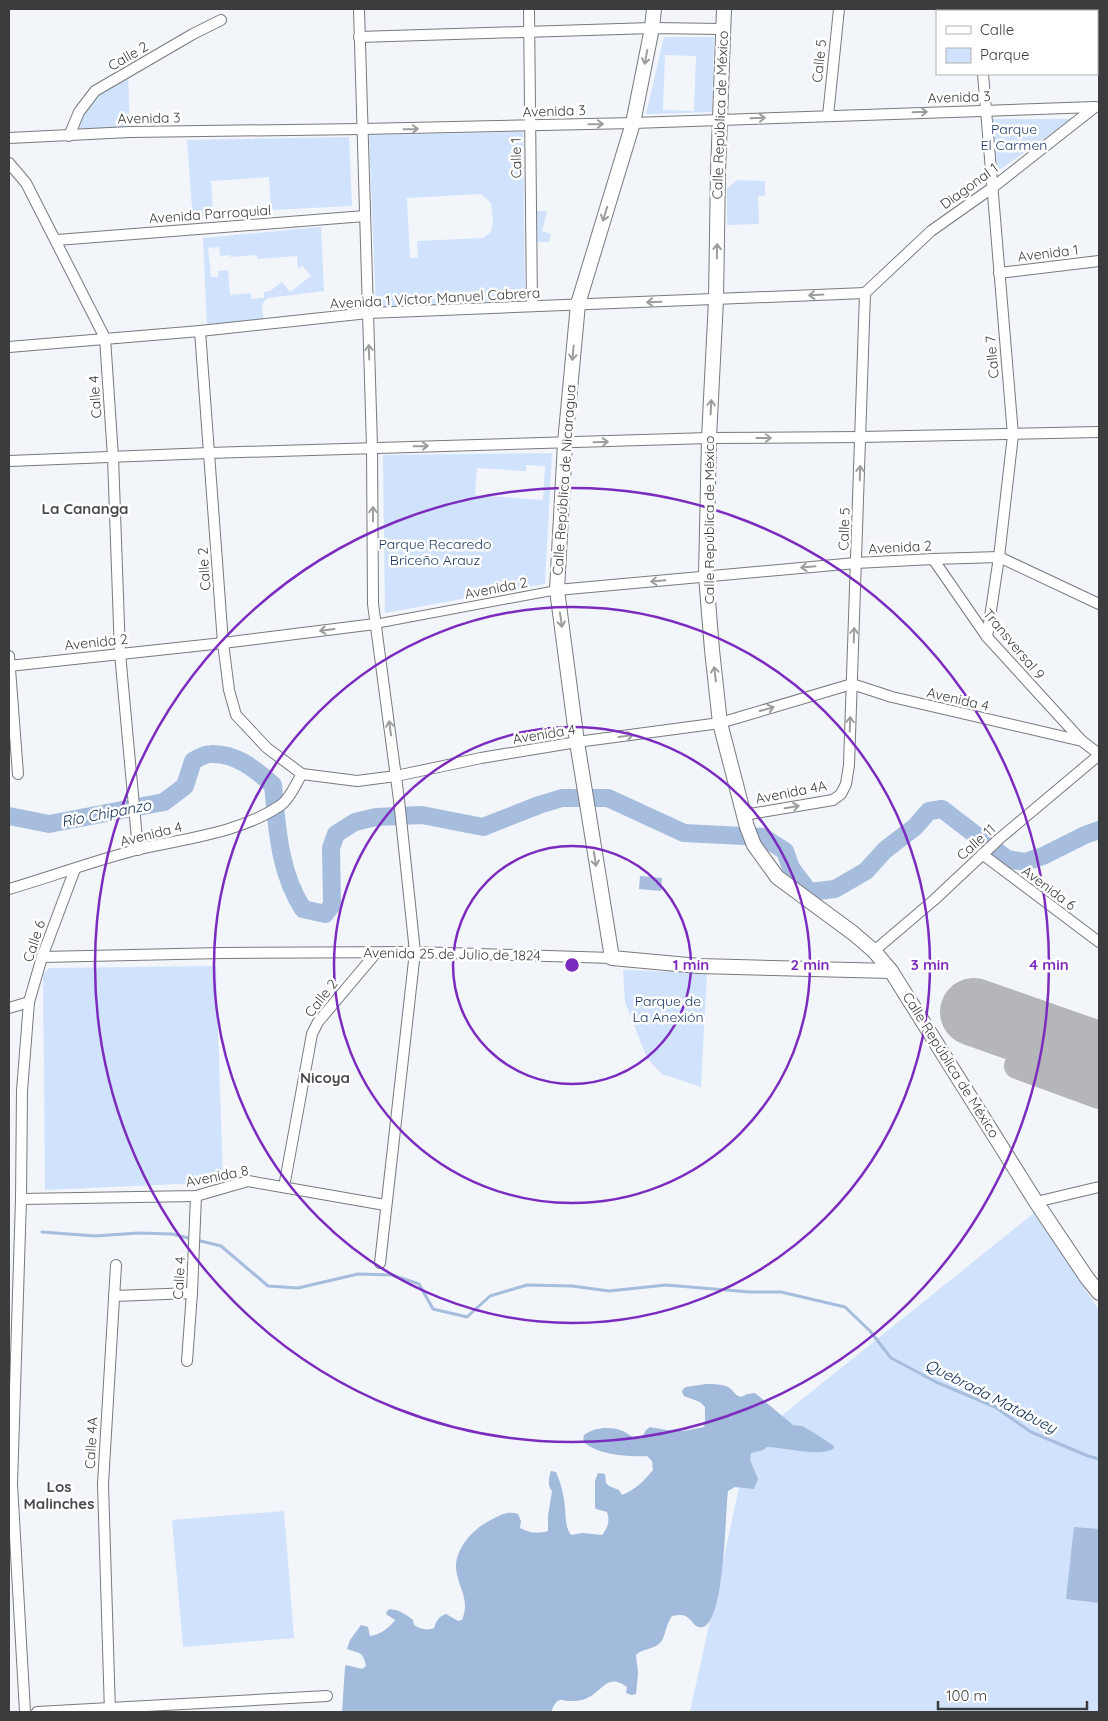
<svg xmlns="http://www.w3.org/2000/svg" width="1108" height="1721" viewBox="0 0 1108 1721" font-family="Quicksand,sans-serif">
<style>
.green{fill:#d1e3fc;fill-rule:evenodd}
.forest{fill:#a2badb}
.water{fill:#a6bdde}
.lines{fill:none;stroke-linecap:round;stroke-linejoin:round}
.stream{stroke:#a6bdde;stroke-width:3}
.river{stroke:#a6bdde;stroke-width:18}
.taxiway{stroke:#b4b6ba;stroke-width:26}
.runway{stroke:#b4b6ba;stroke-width:68}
.pedestrian-casing{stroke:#777a7e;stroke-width:10}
.minor-casing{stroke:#777a7e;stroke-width:12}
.secondary-casing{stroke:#777a7e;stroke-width:16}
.pedestrian{stroke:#fff;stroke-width:8}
.minor{stroke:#fff;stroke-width:10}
.secondary{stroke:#fff;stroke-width:14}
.oneway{stroke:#9c9e9e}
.ring{fill:none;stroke:#7b2cbf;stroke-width:2.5}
.labels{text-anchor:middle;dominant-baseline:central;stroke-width:5;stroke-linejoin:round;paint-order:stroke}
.street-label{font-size:14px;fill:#3a3c3d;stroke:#fff}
.park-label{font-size:14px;fill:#1c3b66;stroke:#fff}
.neighbourhood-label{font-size:15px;font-weight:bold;fill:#484a4e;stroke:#fff}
.water-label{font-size:15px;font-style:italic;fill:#0b2a54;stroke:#fff}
.centre{fill:#7b2cbf;stroke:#fff;stroke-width:2.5}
.ring-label{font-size:15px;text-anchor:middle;font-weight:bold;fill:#7b2cbf;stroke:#fff;stroke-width:5;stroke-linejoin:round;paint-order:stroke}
</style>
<rect width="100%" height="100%" fill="#f2f5fa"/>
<g class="green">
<path d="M664 37H714L712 112 646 114ZM665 55 696 56 694 111 663 110Z"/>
<path d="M128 72 130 132 69 136 95 91Z"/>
<path d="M991 119H1072L998 171Z"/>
<path d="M523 132 525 299 376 309 369 135ZM481 194 491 203 493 221 491 232 483 238 417 241 418 258H410L407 198Z"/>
<path d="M349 137 352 206 271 210 269 177 211 181 213 214 193 221 187 140Z"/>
<path d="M738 180 765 181V196H758L759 224 727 225V188Z"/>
<path d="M536 211H547L542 231 551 234 549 242H536Z"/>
<path d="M321 227 324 291 269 298 264 301 262 307 264 322 207 327 203 238ZM219 247 220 256 230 255V257L257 255 258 259 297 256 298 269 303 266 311 276 290 292 282 282 270 291 264 292V298L251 299V293L230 295 228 270 218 271V277H211L208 248Z"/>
<path d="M552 453 545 584 385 613 383 455ZM526 465 545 466 543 500 475 495 477 468 526 471Z"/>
<path d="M216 966 223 1182 45 1190 43 974 49 968Z"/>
<path d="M623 970 707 973 701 1087 662 1074 647 1058 625 1002Z"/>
<path d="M1034 1213 1099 1310V1712H690L749 1442Z"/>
<path d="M284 1511 294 1638 183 1647 172 1520Z"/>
</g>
<path class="forest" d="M706 1384C714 1384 725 1384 731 1389 735 1393 735 1395 741 1397L747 1394 755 1393 793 1425 802 1426 813 1432 834 1446V1448C822 1458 783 1447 767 1447L763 1450 751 1453 750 1460 758 1479 754 1489 735 1487 728 1491C725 1513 725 1621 703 1627 695 1629 693 1621 687 1617 683 1614 677 1615 672 1616 666 1624 666 1634 661 1642 654 1650 642 1648 636 1655L638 1673 636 1694 632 1695 626 1693 627 1687C607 1672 603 1691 587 1698 582 1701 574 1701 568 1701 565 1701 563 1699 560 1700 555 1701 553 1708 551 1712H342L345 1667 346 1665 362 1669 366 1666C363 1650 359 1654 347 1649L350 1640 361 1625 368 1627 370 1636C380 1635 389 1628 395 1620L386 1614 387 1611 390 1609C399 1610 406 1614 413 1620L414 1625C420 1629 427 1631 434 1628 436 1621 439 1616 446 1614L458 1621 462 1620C471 1598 457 1587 456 1567 456 1548 473 1529 489 1521 498 1516 508 1510 518 1514L521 1521 520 1528C529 1533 538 1534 548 1531V1516L552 1491C547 1486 549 1477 551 1471L556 1472C561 1483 564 1495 565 1508 566 1519 565 1526 571 1535L582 1533 602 1535C608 1528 610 1521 607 1512L596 1509 595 1507V1481L598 1473 605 1474 606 1483 609 1486 619 1490 622 1495C635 1490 644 1481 653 1470L652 1461 647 1456C627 1457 599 1455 583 1442L584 1435C594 1427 611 1426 623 1431 629 1434 633 1439 641 1439L646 1430 650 1427 672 1431H684L704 1427 705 1423V1407L700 1402 684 1396 682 1392 683 1389 686 1387Z"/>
<g class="water">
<path d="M640 876 662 878 661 891 639 889Z"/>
<path d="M1074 1527 1099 1529V1603L1066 1599Z"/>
</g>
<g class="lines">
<path class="stream" d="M42 1232 95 1236 138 1233 172 1234 221 1246 268 1286 298 1288 358 1274 392 1275 419 1284 433 1309 467 1317 490 1296 527 1285 572 1286 609 1291 666 1285 750 1292H781L845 1307 870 1331 891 1358 936 1382 995 1407 1031 1432 1088 1456 1099 1459"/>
<path class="river" d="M9 816 49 824 164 802 185 786 193 761C198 758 206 754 211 754 236 753 255 769 273 785 277 827 279 872 303 909L325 914 332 905 331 848 336 834 355 822 376 817 422 815 483 827 539 805 562 798H608L684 833 763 837 785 851 791 868 809 892 835 889 866 871 885 850 915 827 929 811 942 809 1007 859 1025 862 1043 856 1085 835 1099 830"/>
<path class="taxiway" d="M1030 1032 1017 1066 1099 1096"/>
<path class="runway" d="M974 1012 1099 1056"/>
<g class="pedestrian-casing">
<path id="pedestrian" d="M375 624 557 590"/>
</g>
<g class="minor-casing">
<g id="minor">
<path d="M359 9 372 447 373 604 399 800 415 952 380 1263"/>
<path d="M529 9 532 306"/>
<path d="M977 9 978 11"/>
<path d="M1097 26 1099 25"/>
<path d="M359 37 652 28 723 29"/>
<path d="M983 74 1013 435 999 557 987 637"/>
<path d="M828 116 839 9"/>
<path d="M69 136 79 112 95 91 193 34 221 20"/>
<path d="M9 138 130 132 362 129 633 123 1095 107"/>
<path d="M9 163 26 183 105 338 113 457 120 653 138 850"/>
<path d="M57 240 365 216"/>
<path d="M999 273 1099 261"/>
<path d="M865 293 931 231 992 188 1095 107"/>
<path d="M200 331 223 643 229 690 236 715 267 748 302 774"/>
<path d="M9 347 200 331 368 313 865 293"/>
<path d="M9 461 209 453 709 438 861 437 1099 432"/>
<path d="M933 559 987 637 1082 741"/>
<path d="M557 590 856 563 933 559 999 557 1099 604"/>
<path d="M9 656 18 774"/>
<path d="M9 666 223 643 375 624"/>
<path d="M744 815 833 800 841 794 846 784 849 765 865 293"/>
<path d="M982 854 1099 942"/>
<path d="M9 889C53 876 96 860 140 849 187 838 240 833 281 805 290 799 296 783 302 774L357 781 396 776 481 758 577 742 720 723 852 684 892 697 1082 741 1099 754"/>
<path d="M874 951 934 900 999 839 1099 755"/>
<path d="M42 957 222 953 415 952 612 958"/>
<path d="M9 1008 29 1002"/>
<path d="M284 1187 312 1034 318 1022 376 953"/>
<path d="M21 1199 196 1196 248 1181 385 1205"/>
<path d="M1036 1202 1099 1187"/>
<path d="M114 1296 192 1293"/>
<path d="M187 1361 192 1293 196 1196"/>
<path d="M25 1712 12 1484 21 1199 22 1091 29 1002 42 957 75 869"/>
<path d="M37 1712 327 1696"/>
<path d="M110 1712 103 1484 116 1265"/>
</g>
</g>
<g class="secondary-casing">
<g id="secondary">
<path d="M654 9 652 28 633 123 578 304 565 443 557 590 577 742 612 958 699 966 891 971"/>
<path d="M724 9 718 172 716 300 709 438 706 576 712 650 720 723 747 827 754 845 777 877 853 933 874 951 891 971 1036 1202 1087 1278 1099 1293"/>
</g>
</g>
<use href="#pedestrian" class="pedestrian"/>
<use href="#minor" class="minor"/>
<use href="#secondary" class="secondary"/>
</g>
<defs><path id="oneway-shaft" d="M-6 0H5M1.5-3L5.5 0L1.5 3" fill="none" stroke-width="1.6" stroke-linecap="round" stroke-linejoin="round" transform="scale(1.25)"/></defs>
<g class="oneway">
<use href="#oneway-shaft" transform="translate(646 57) rotate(101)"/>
<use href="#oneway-shaft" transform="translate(920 112) rotate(-2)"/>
<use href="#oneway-shaft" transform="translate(758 118) rotate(-2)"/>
<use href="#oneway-shaft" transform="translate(596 124) rotate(-1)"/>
<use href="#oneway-shaft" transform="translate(411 129) rotate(-1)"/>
<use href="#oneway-shaft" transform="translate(605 214) rotate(107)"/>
<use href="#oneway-shaft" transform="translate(717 251) rotate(-89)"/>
<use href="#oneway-shaft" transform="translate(816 295) rotate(177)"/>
<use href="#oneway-shaft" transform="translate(654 302) rotate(178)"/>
<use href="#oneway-shaft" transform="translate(369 352) rotate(-92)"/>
<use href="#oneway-shaft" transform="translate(573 353) rotate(95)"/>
<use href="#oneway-shaft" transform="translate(711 407) rotate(-87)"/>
<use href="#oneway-shaft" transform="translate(764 438)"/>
<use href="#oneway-shaft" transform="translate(601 442) rotate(-2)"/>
<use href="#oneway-shaft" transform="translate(421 446) rotate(-1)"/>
<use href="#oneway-shaft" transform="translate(860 473) rotate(-88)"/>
<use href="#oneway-shaft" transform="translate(373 514) rotate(-90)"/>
<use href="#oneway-shaft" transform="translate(808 567) rotate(175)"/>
<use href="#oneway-shaft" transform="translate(658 581) rotate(175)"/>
<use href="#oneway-shaft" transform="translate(561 620) rotate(82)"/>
<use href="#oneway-shaft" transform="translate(327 630) rotate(173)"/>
<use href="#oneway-shaft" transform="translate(854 635) rotate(-88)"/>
<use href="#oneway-shaft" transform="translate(715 674) rotate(-97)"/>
<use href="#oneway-shaft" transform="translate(767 709) rotate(-16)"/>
<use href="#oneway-shaft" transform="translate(850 724) rotate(-88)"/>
<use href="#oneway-shaft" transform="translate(390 728) rotate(-98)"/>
<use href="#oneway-shaft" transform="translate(626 736) rotate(-8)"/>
<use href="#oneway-shaft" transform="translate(792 807) rotate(-9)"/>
<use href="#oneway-shaft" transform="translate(595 859) rotate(81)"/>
</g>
<g class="ring">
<circle cx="572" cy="965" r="119"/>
<circle cx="572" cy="965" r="238"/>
<circle cx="572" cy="965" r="358"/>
<circle cx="572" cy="965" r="477"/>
</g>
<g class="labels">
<g class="street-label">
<text transform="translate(128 56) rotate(-30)">Calle 2</text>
<text transform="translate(819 61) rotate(-84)">Calle 5</text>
<text transform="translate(959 97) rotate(-2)">Avenida 3</text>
<text transform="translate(554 111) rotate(-2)">Avenida 3</text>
<text transform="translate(720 115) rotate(-88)">Calle República de México</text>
<text transform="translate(149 118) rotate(-1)">Avenida 3</text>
<text transform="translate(516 158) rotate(-91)">Calle 1</text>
<text transform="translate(969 186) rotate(-36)">Diagonal 1</text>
<text transform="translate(210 214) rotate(-4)">Avenida Parroquial</text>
<text transform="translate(1048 253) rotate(-7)">Avenida 1</text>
<text transform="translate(435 298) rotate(-3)">Avenida 1 Víctor Manuel Cabrera</text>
<text transform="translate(992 357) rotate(-95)">Calle 7</text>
<text transform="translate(95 397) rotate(-94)">Calle 4</text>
<text transform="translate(564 480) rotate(-86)">Calle República de Nicaragua</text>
<text transform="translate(709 520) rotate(-90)">Calle República de México</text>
<text transform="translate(844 529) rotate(-88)">Calle 5</text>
<text transform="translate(900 547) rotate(-3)">Avenida 2</text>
<text transform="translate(204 569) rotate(-94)">Calle 2</text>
<text transform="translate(496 588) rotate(-11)">Avenida 2</text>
<text transform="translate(96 642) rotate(-6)">Avenida 2</text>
<text transform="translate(1014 644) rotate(50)">Transversal 9</text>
<text transform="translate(958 699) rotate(13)">Avenida 4</text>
<text transform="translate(544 734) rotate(-9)">Avenida 4</text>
<text transform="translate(791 792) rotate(-11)">Avenida 4A</text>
<text transform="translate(151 834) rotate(-14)">Avenida 4</text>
<text transform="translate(976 842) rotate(-42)">Calle 11</text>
<text transform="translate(1049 888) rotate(37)">Avenida 6</text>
<text transform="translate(34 941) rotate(-72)">Calle 6</text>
<text transform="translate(452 954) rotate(1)">Avenida 25 de Julio de 1824</text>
<text transform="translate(321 998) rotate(-52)">Calle 2</text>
<text transform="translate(951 1065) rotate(58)">Calle República de México</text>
<text transform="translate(217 1176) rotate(-11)">Avenida 8</text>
<text transform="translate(179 1278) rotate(-87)">Calle 4</text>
<text transform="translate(91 1443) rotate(-87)">Calle 4A</text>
</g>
<g class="park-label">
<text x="1014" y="129">Parque<tspan x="1014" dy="16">El Carmen</tspan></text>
<text x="435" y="544">Parque Recaredo<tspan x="435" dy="16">Briceño Arauz</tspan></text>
<text x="668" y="1001">Parque de<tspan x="668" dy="16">La Anexión</tspan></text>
</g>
<g class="neighbourhood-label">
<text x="85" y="508">La Cananga</text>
<text x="325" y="1077">Nicoya</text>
<text x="59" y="1486">Los<tspan x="59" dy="17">Malinches</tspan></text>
</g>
<g class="water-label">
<text transform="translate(106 813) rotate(-11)">Río Chipanzo</text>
<text transform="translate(991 1396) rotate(27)">Quebrada Matabuey</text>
</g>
</g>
<circle cx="572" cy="965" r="8" class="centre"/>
<g class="ring-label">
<text x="691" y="970">1 min</text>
<text x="810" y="970">2 min</text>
<text x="930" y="970">3 min</text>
<text x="1049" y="970">4 min</text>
</g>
<rect width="1108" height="1721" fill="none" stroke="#3a3c3d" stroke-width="20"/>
<rect x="936" y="10" width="162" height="65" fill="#ffffff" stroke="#b0b1b1"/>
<rect x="946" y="26" width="25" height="8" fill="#ffffff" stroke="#b0b1b1"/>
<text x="980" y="35" font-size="15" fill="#3a3c3d">Calle</text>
<rect x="946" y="48" width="25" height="15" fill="#d1e3fc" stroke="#b0b1b1"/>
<text x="980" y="60" font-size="15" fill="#3a3c3d">Parque</text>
<path d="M938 1701v8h149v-8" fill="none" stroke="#3a3c3d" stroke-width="2.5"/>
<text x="946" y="1701" font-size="15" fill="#3a3c3d" stroke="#ffffff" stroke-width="4" paint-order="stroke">100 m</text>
</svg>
